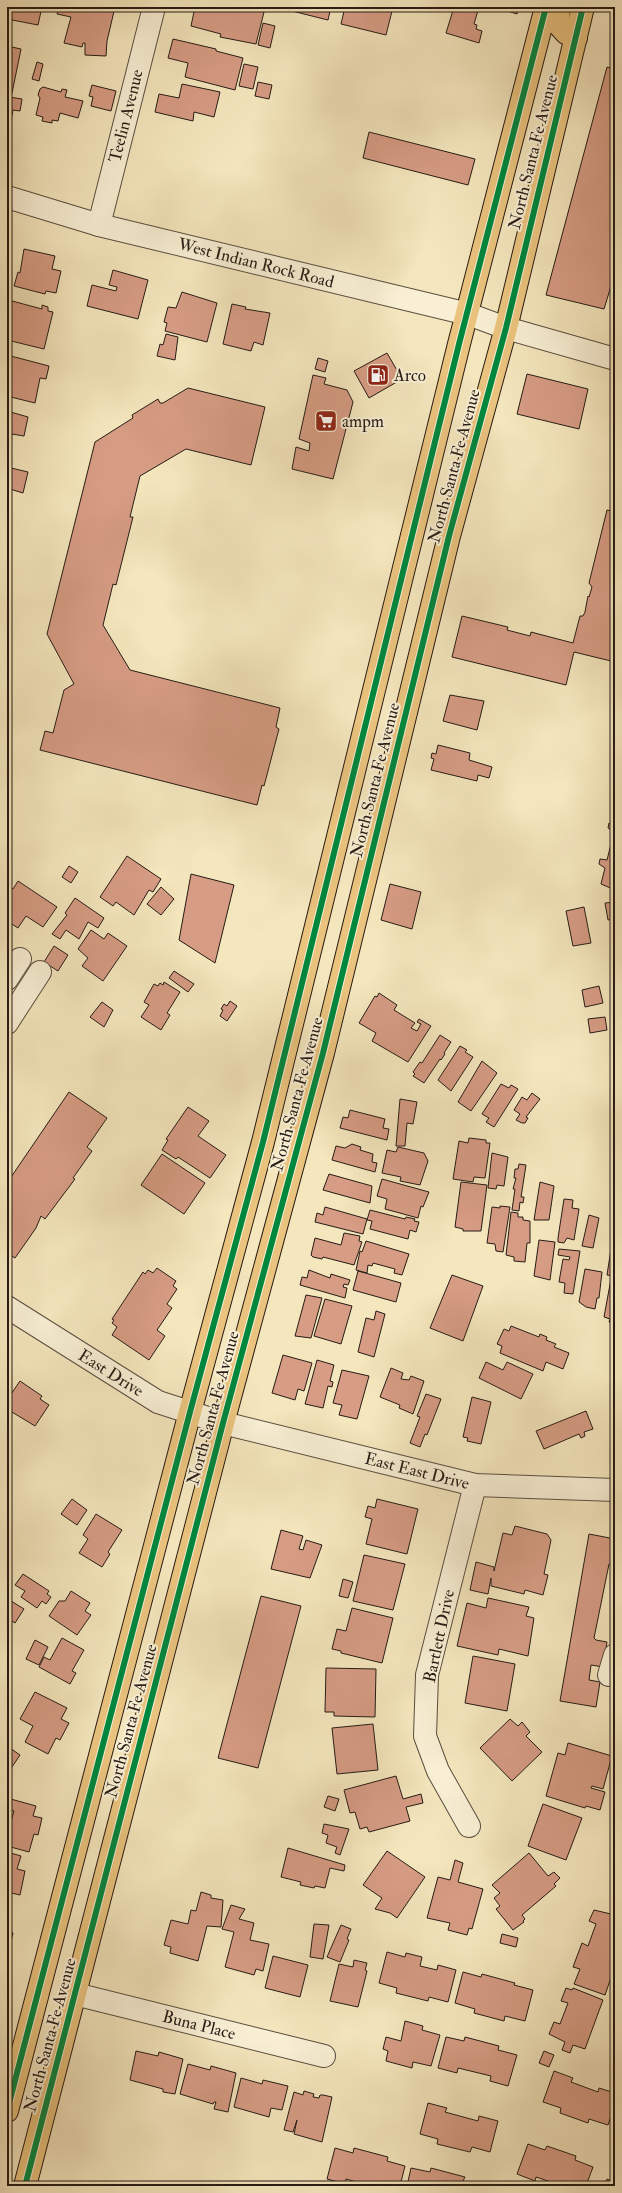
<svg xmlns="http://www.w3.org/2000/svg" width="622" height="2193" viewBox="0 0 622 2193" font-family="'IM FELL Double Pica',serif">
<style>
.building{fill:#d69c84;stroke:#261b15}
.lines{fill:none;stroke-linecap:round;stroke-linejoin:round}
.minor-casing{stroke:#5a4e3f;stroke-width:24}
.major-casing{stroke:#261b15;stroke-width:24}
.minor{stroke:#f8efd4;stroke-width:22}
.major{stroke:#eac37e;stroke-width:22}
.cycleway-casing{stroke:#f8efd4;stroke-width:8}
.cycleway{stroke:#00873e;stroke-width:6}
.labels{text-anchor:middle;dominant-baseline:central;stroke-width:4;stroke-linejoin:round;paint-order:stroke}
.street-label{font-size:17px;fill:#261b15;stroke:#f8efd4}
.poi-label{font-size:17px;fill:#261b15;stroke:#f8efd4;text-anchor:start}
</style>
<rect width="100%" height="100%" fill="#f4e6bd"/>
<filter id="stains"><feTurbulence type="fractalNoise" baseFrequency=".005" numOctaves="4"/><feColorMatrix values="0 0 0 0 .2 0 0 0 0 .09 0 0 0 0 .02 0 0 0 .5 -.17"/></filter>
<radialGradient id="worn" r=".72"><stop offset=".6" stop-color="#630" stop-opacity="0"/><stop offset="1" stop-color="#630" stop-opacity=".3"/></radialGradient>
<g class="building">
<path d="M7 7H42L38 25 7 19Z"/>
<path d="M59 7H115L107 41 106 56 85 55V43H83L82 47 64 43 71 17 57 14Z"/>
<path d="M195 7 212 11 213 7H248L264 12 256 44 220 37 221 34 191 26Z"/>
<path d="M284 7H331L328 20 284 9Z"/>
<path d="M345 7H393L386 35 341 24Z"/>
<path d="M454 7H479L474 24 477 25 476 29 482 31 479 43 446 33Z"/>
<path d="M495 7H519L517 14Z"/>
<path d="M263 23 275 26 270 48 258 45Z"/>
<path d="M173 39 216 49V51L243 58 235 90 185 77 188 63 168 58Z"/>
<path d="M7 46 21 49 12 93 7 92Z"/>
<path d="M37 62 43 64 39 81 32 79Z"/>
<path d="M244 64 258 67 253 89 239 86Z"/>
<path d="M607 67 615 69V273L604 309 546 295Z"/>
<path d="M258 82 272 85 269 99 255 96Z"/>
<path d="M182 84 220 92 214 117 194 112 193 121 155 112 159 94 179 98Z"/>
<path d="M92 85 116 91 111 111 91 106 93 97 89 96Z"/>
<path d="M43 87 61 92 62 89 67 90 65 97 83 101 78 118 60 113 58 121 52 120V123L42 121 43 117 36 115 40 98 38 95 40 89Z"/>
<path d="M9 97 22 99 20 111 13 110 7 141V99Z"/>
<path d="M369 132 475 159 468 185 363 158Z"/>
<path d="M24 249 55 256 52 269 61 271 56 293 46 291 45 294 14 286 18 272 20 273Z"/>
<path d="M113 270 148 280 138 319 87 306 92 285 116 291 117 287 109 285Z"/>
<path d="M182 292 217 303 207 342 165 331 167 323 164 322 168 307 176 308Z"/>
<path d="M12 301 42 309V305L48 307V311L53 312 44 349 7 340V316Z"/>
<path d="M232 304 246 307 245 309 270 313 263 345 254 342 251 351 223 344Z"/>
<path d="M166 334 178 337 175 360 157 356 160 344 163 345Z"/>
<path d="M387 353 402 379 369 398 354 371Z"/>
<path d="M7 355 49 366 46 379 40 378 35 403 7 396Z"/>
<path d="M318 358 328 361 325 372 315 369Z"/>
<path d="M527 374 588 389 579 429 517 414Z"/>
<path d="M313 375 326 378 324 384 347 390 353 402 333 479 292 469 296 447 309 451 310 443 299 439Z"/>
<path d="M188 388 265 407 251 465 186 449 140 476 130 517H133L116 585 113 584 103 625 130 670 280 708 276 727 279 729 264 786 262 785 257 805 40 750 45 731 53 733 64 690 74 684 47 634 95 442 133 418 132 415 158 399 160 403H163Z"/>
<path d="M7 411 28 417 24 436 12 434 8 451Z"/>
<path d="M7 467 28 472 23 493 10 489 7 503Z"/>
<path d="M615 507V662L574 652 566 685 452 657 462 616 508 627 507 630 530 636 531 632 573 643 580 616H583L585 612 588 596 589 597 592 587 589 583 607 510 612 511Z"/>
<path d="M450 695 484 701 477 730 443 721Z"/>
<path d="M438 745 470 753 469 760 492 767 489 778 478 775 477 781 431 770 434 759 431 758 432 753 436 754Z"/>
<path d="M609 823 615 824V890L601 884 605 868 599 864 600 859 607 860 614 832 608 828Z"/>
<path d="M127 856 161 879 153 892 149 890 134 915 116 902 113 906 100 897Z"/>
<path d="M69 866 78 872 71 883 62 877Z"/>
<path d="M191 874 234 885 215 963 179 940Z"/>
<path d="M18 881 57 907 43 927 26 916 18 928 7 921V885L13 889Z"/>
<path d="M390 884 421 892 412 929 381 920Z"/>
<path d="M161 887 174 899 161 915 147 904Z"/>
<path d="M75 898 104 918 98 928 88 922 79 939 66 930 60 939 52 934 67 915 65 913Z"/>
<path d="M615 902V919L608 920 605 903Z"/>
<path d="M584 907 591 943 573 946 566 911Z"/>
<path d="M91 930 104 939 108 933 127 946 103 981 82 966 88 958 78 949Z"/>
<path d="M54 946 68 955 58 971 44 962Z"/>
<path d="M174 971 194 984 188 992 169 978Z"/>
<path d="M164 982 180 992 167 1013 170 1015 161 1030 141 1017 149 1005 144 1002 154 984 158 986 160 983 163 985Z"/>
<path d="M599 986 603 1003 585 1007 582 990Z"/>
<path d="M379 993 397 1005 394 1010 415 1023 411 1028 417 1031 421 1024 417 1022 419 1019 431 1026 408 1062 372 1041 376 1033 359 1023 375 996 377 997Z"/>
<path d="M230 1001 237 1006 227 1021 220 1016 223 1010 221 1009 224 1004 227 1006Z"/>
<path d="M102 1002 113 1010 104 1027 90 1017Z"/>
<path d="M605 1017 607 1030 590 1033 588 1019Z"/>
<path d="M440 1035 451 1042 444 1053 445 1054 441 1060 440 1059 424 1083 413 1076 415 1074 413 1072 420 1062 422 1063Z"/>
<path d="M460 1046 467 1050 465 1052 473 1057 451 1091 438 1080Z"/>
<path d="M482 1061 497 1073 471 1111 458 1102Z"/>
<path d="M501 1084 509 1088 511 1085 518 1089 494 1127 486 1122 489 1118 482 1114Z"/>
<path d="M69 1092 107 1118 87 1147 92 1151 73 1178 75 1179 45 1219 41 1216 36 1228 15 1258 7 1253V1183Z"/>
<path d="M532 1093 540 1099 526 1117 528 1118 525 1123H522L516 1120 520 1114 514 1110 522 1097 527 1100Z"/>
<path d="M400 1099 417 1102 413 1124 407 1123 405 1146H396Z"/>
<path d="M188 1107 209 1121 198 1136 226 1155 210 1178 178 1157 176 1159 162 1150 168 1140 166 1139Z"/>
<path d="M350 1110 385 1119 383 1128 389 1129 387 1140 340 1128 343 1117 348 1118Z"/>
<path d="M469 1138 486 1140V1143H490L485 1178 474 1177 473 1182 453 1179 459 1141 468 1143Z"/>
<path d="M352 1144 361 1147 360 1150 373 1154 372 1162 377 1163 375 1172 332 1160 336 1146 345 1148Z"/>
<path d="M398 1147 424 1153 428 1161 420 1185 400 1181 401 1177 382 1173 387 1150 396 1152Z"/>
<path d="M492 1153 508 1157 504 1186 497 1185 496 1189 488 1188Z"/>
<path d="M162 1154 205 1183 184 1214 141 1185Z"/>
<path d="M519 1164 526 1165 521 1197H524L523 1203 520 1202 519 1211 512 1210 515 1189H513L516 1178H514L515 1169H518Z"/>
<path d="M329 1174 372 1186 370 1203 323 1190Z"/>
<path d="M382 1179 429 1192 423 1207 421 1206 418 1218 385 1209 387 1199 377 1196Z"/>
<path d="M461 1182 487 1185 481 1231H463V1229L455 1227Z"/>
<path d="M540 1182 554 1186 549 1220H534Z"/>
<path d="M564 1199 573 1200 572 1208 579 1209 574 1240 567 1238 564 1243 558 1242V1238Z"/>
<path d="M500 1206 510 1207 503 1252 496 1251 495 1244 487 1243 492 1207 500 1208Z"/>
<path d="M325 1207 367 1219 363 1234 315 1222 317 1213 323 1215Z"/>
<path d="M370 1210 405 1219 406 1217 415 1219 414 1221 419 1222 416 1232 410 1230 408 1239 370 1229 372 1221 367 1220Z"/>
<path d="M511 1212 518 1213V1217H523V1220L530 1221V1243H527L525 1262 514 1261V1257L506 1255Z"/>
<path d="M589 1215 599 1218 593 1248 582 1246Z"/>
<path d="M614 1230H615V1276L607 1275Z"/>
<path d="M344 1233 360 1236 359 1241 362 1242 354 1265 323 1257 322 1259 313 1257 311 1255 315 1238 341 1245Z"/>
<path d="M539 1240 555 1242 550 1280 534 1276Z"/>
<path d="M366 1241 409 1254 402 1275 394 1273 395 1269 373 1263 372 1266 368 1265 367 1273 356 1270 360 1251 362 1252Z"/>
<path d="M559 1249 580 1251 573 1294 564 1293 565 1283 559 1282 563 1259 569 1260 570 1257 558 1255Z"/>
<path d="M157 1268 176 1281 173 1286 177 1289 167 1304 172 1308 157 1330 165 1336 149 1360 112 1335 117 1327 112 1323 114 1320 112 1319 143 1272 145 1274 148 1270 153 1273Z"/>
<path d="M585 1269 602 1272 599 1298H597L595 1309 586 1307 579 1302Z"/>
<path d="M309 1270 330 1278 331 1274 350 1280 348 1285 344 1284 343 1287 347 1288 345 1298 300 1285 302 1277 307 1278Z"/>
<path d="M358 1271 401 1283 396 1302 353 1290Z"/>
<path d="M452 1275 483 1286 463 1341 430 1328Z"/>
<path d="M611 1279 615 1280V1323L609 1322 610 1319 604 1317Z"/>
<path d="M306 1295 322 1298 311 1338 295 1336Z"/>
<path d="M325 1299 352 1306 341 1344 314 1336Z"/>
<path d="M376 1311 385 1314 374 1357 358 1352 366 1318 374 1320Z"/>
<path d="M511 1326 539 1337 540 1334 547 1337 546 1340 556 1344 554 1347 569 1353 563 1369 546 1362 543 1371 500 1353 502 1346 497 1344 504 1329 509 1331Z"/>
<path d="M283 1355 312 1363 304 1391 298 1389 295 1400 272 1393Z"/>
<path d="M317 1360 334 1365 330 1381 333 1382 332 1387 328 1386 323 1408 305 1404Z"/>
<path d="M486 1362 503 1370 507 1362 533 1374 521 1399 479 1378Z"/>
<path d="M391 1368 403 1373 401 1379 409 1380 411 1376 424 1381 413 1414 399 1408 400 1405 380 1397Z"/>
<path d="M342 1370 369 1376 357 1419 339 1415 342 1405 333 1403Z"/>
<path d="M20 1381 42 1396 40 1399 49 1405 35 1426 7 1409V1400Z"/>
<path d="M426 1394 441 1399 427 1435 425 1434 420 1447 410 1443 420 1417 417 1416Z"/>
<path d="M472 1397 491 1402 481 1444 467 1441 468 1438 463 1437Z"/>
<path d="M586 1411 593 1429 584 1432 585 1436 581 1438 579 1434 544 1449 536 1431Z"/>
<path d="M72 1499 87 1510 77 1525 61 1514Z"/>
<path d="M377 1499 418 1509 407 1554 366 1544 372 1519 365 1517 368 1506 375 1508Z"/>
<path d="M96 1514 122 1530 108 1552 110 1554 102 1567 79 1553 88 1539 83 1535Z"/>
<path d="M515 1526 547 1534 551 1540 544 1574 548 1575 543 1595 525 1590 524 1594 491 1586V1578L488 1594 470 1590 476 1562 494 1567V1571L503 1533 512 1535Z"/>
<path d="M281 1530 303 1536 299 1549 303 1550 306 1540 322 1545 310 1578 271 1569Z"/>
<path d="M589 1534 615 1539V1565L609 1564 594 1638 596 1640 607 1642 603 1667 591 1665 589 1680 600 1682 596 1707 560 1701Z"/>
<path d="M364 1555 405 1564 393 1610 353 1601Z"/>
<path d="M23 1574 49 1591 47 1594 51 1597 46 1604 42 1601 37 1608 21 1597 25 1591 15 1585Z"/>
<path d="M343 1579 353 1582 348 1598 339 1596Z"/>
<path d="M71 1591 90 1603 85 1611 91 1615 77 1635 49 1616 59 1601H65Z"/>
<path d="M261 1596 301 1606 258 1768 218 1758Z"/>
<path d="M488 1598 529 1607 526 1616 534 1618 528 1656 499 1649 498 1655 457 1646 467 1603 486 1608Z"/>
<path d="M11 1601 24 1609 15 1623 7 1618V1608Z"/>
<path d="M352 1608 393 1618 382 1663 341 1653V1651L332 1649 337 1629 346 1631Z"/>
<path d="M62 1638 84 1650 72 1671 76 1673 70 1684 39 1667 44 1657 50 1660Z"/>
<path d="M35 1640 48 1647 39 1665 26 1659Z"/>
<path d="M473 1656 515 1664 507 1711 465 1703Z"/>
<path d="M326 1668 376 1669 375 1717 334 1716V1712H325Z"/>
<path d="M35 1692 67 1708 61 1719 69 1723 60 1740 56 1738 48 1754 25 1742 33 1726 20 1719Z"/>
<path d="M510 1719 518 1726 522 1722 530 1732 526 1736 542 1752 512 1781 480 1748Z"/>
<path d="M373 1724 378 1770 337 1774 332 1728Z"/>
<path d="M568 1743 612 1756 603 1789 592 1786 591 1788 605 1792 600 1810 586 1806 585 1808 546 1796 558 1753 565 1755Z"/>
<path d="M7 1746 20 1755 10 1770 7 1768Z"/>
<path d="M396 1776 403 1799 421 1794 423 1803 406 1807 410 1821 369 1832 367 1827 360 1829 355 1812 350 1813 344 1790Z"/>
<path d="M328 1796 339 1799 335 1811 324 1807Z"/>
<path d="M7 1798 36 1806 33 1816 42 1818 38 1835 34 1834 29 1852 7 1846V1835L14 1811 7 1809Z"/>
<path d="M543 1804 582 1818 566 1860 528 1846Z"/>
<path d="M324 1824 349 1829 340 1855 335 1853 337 1847 326 1843 328 1835 322 1833Z"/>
<path d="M288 1848 345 1865 344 1871 330 1868 325 1888 315 1886 314 1888 300 1885 301 1882 281 1877Z"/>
<path d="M387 1851 425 1877 397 1918 390 1913 375 1909 382 1898 363 1885Z"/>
<path d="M7 1852 21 1856 17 1869 25 1871 20 1895 7 1892Z"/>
<path d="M529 1853 548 1876 554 1872 560 1878 554 1884 556 1886 522 1915 525 1919 523 1921 524 1922 513 1930 496 1909 500 1906 494 1898 500 1893 492 1885Z"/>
<path d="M455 1860 463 1863 458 1882 483 1889 472 1929 469 1928 467 1935 448 1930 450 1923 427 1918 438 1877 450 1880Z"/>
<path d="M201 1892 211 1895V1898L223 1900 221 1927 207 1926 198 1961 170 1953 171 1947 164 1945 171 1920 188 1924 191 1910 196 1911Z"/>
<path d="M231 1905 245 1909 239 1919 254 1923 250 1940 269 1944 263 1971 256 1969 254 1975 225 1967 234 1932 222 1929Z"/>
<path d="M594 1910 615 1915V1966L605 1995 574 1984 580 1969 573 1967 582 1943 588 1946 596 1924 589 1921Z"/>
<path d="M314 1924 329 1925 323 1959 310 1957Z"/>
<path d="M341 1925 351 1929 347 1939 349 1940 340 1962 327 1957Z"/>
<path d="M7 1932 13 1933 8 1952H7Z"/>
<path d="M502 1934 518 1938 516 1947 500 1943Z"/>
<path d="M387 1952 405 1957 406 1953 422 1957 420 1966 437 1970 438 1965 456 1970 448 2002 429 1997 428 2001 396 1993 397 1988 379 1983Z"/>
<path d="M273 1956 308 1965 300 1997 265 1988Z"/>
<path d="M354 1960 367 1963 365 1970 367 1971 358 2007 330 2001 339 1964 353 1967Z"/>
<path d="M463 1972 481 1977 482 1974 515 1983 514 1985 533 1990 525 2021 505 2016 504 2021 474 2013 475 2009 455 2003Z"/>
<path d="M566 1988 572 1990 573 1988 603 2000 585 2049 573 2045 570 2053 562 2050 565 2042 549 2034 554 2022 560 2024 568 2003 561 2001Z"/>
<path d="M405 2021 423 2026 422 2030 440 2035 431 2066 413 2062 412 2068 386 2061 388 2051 383 2049 386 2037 401 2041Z"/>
<path d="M446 2037 464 2041 465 2037 499 2046 498 2050 517 2055 508 2086 490 2081 491 2076 458 2068 457 2073 438 2068Z"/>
<path d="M136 2051 158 2056 159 2052 183 2059 175 2094 163 2092V2089L130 2080Z"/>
<path d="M544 2051 554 2055 549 2067 539 2063Z"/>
<path d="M188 2064 210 2070 211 2066 236 2073 228 2112 214 2109 216 2102H214L213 2104 180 2094Z"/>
<path d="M554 2071 573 2078 571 2082 598 2092 599 2088 615 2093V2104L608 2125 589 2119 588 2123 560 2113 561 2108 543 2102Z"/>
<path d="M241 2078 262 2084 263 2080 288 2086 282 2110 271 2108 269 2117 234 2107Z"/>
<path d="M304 2091 314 2094 313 2097 319 2098 320 2095H323L332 2097 322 2142 294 2134 297 2120 293 2132 284 2130 294 2092 303 2095Z"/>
<path d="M428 2103 447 2108 445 2112 478 2121 479 2116 498 2121 490 2152 472 2147 470 2152 437 2144 438 2139 420 2134Z"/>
<path d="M528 2144 545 2150 547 2146 576 2156 575 2160 593 2167 586 2186H563L536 2177 535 2181 517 2174Z"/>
<path d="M335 2148 353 2153 354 2148 388 2157 387 2161 405 2166 400 2186H362L363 2184 346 2179 345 2184 327 2179Z"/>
<path d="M411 2168 430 2172 431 2168 465 2177 463 2181 481 2186H407Z"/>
<path d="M607 2179 614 2182 615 2179V2186H604Z"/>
</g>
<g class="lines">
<g class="minor-casing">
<g id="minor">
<path d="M7 197 99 225 468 314 506 328 615 359"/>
<path d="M99 225 154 7"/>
<path d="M7 979 20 959"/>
<path d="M7 1023 40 972"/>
<path d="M7 1307 158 1402 223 1423 475 1485 615 1490"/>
<path d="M609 1675 615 1655"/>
<path d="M469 1826 438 1771 425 1736 427 1675 475 1485"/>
<path d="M75 1994 324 2056"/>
</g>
</g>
<g class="major-casing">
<g id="major">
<path d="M559 7 558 24 566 33 576 38"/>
<path d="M7 2111 190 1412 263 1142 459 344 546 7"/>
<path d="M25 2186 223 1423 323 1053 449 536 506 328 583 7"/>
</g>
</g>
<use href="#minor" class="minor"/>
<use href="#major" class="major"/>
<g class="cycleway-casing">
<g id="cycleway">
<path d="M7 2111 190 1412 263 1142 459 344 546 7"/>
<path d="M25 2186 223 1423 323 1053 449 536 506 328 583 7"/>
</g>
</g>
<use href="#cycleway" class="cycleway"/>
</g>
<defs>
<g id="fuel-square" transform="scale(1.15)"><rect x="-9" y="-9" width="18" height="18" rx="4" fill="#8f2418" stroke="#f8efd4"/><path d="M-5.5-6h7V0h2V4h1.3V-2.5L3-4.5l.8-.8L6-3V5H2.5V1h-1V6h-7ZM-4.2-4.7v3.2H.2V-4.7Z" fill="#fff"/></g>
<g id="supermarket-square" transform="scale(1.15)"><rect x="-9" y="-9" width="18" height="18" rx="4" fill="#8f2418" stroke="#f8efd4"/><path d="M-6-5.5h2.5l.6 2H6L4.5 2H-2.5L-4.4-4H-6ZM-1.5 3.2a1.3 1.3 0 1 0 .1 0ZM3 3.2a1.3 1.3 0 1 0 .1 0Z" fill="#fff"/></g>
</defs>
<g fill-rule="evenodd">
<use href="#fuel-square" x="378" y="375"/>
<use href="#supermarket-square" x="326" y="421"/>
</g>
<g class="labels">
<g class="street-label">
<text transform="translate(126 116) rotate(-76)">Teelin Avenue</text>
<text transform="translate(533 152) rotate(-76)">North Santa Fe Avenue</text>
<text transform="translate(256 263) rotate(14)">West Indian Rock Road</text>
<text transform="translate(454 466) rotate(-75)">North Santa Fe Avenue</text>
<text transform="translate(375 780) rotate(-76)">North Santa Fe Avenue</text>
<text transform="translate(297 1094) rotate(-75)">North Santa Fe Avenue</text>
<text transform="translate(111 1373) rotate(32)">East Drive</text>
<text transform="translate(213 1408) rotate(-75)">North Santa Fe Avenue</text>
<text transform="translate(417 1471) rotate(14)">East East Drive</text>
<text transform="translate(439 1636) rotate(-78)">Bartlett Drive</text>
<text transform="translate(131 1721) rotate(-75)">North Santa Fe Avenue</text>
<text transform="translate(199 2025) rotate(14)">Buna Place</text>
<text transform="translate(50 2035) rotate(-75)">North Santa Fe Avenue</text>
</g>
<g class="poi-label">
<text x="394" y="375">Arco</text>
<text x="342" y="421">ampm</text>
</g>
</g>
<rect width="622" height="2193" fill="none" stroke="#f4e6bd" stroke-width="24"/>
<rect x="8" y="8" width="606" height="2177" fill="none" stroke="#261b15" stroke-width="2"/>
<rect x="12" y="12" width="598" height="2169" fill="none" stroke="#261b15"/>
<rect width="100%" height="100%" filter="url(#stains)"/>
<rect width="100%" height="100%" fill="url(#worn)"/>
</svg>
